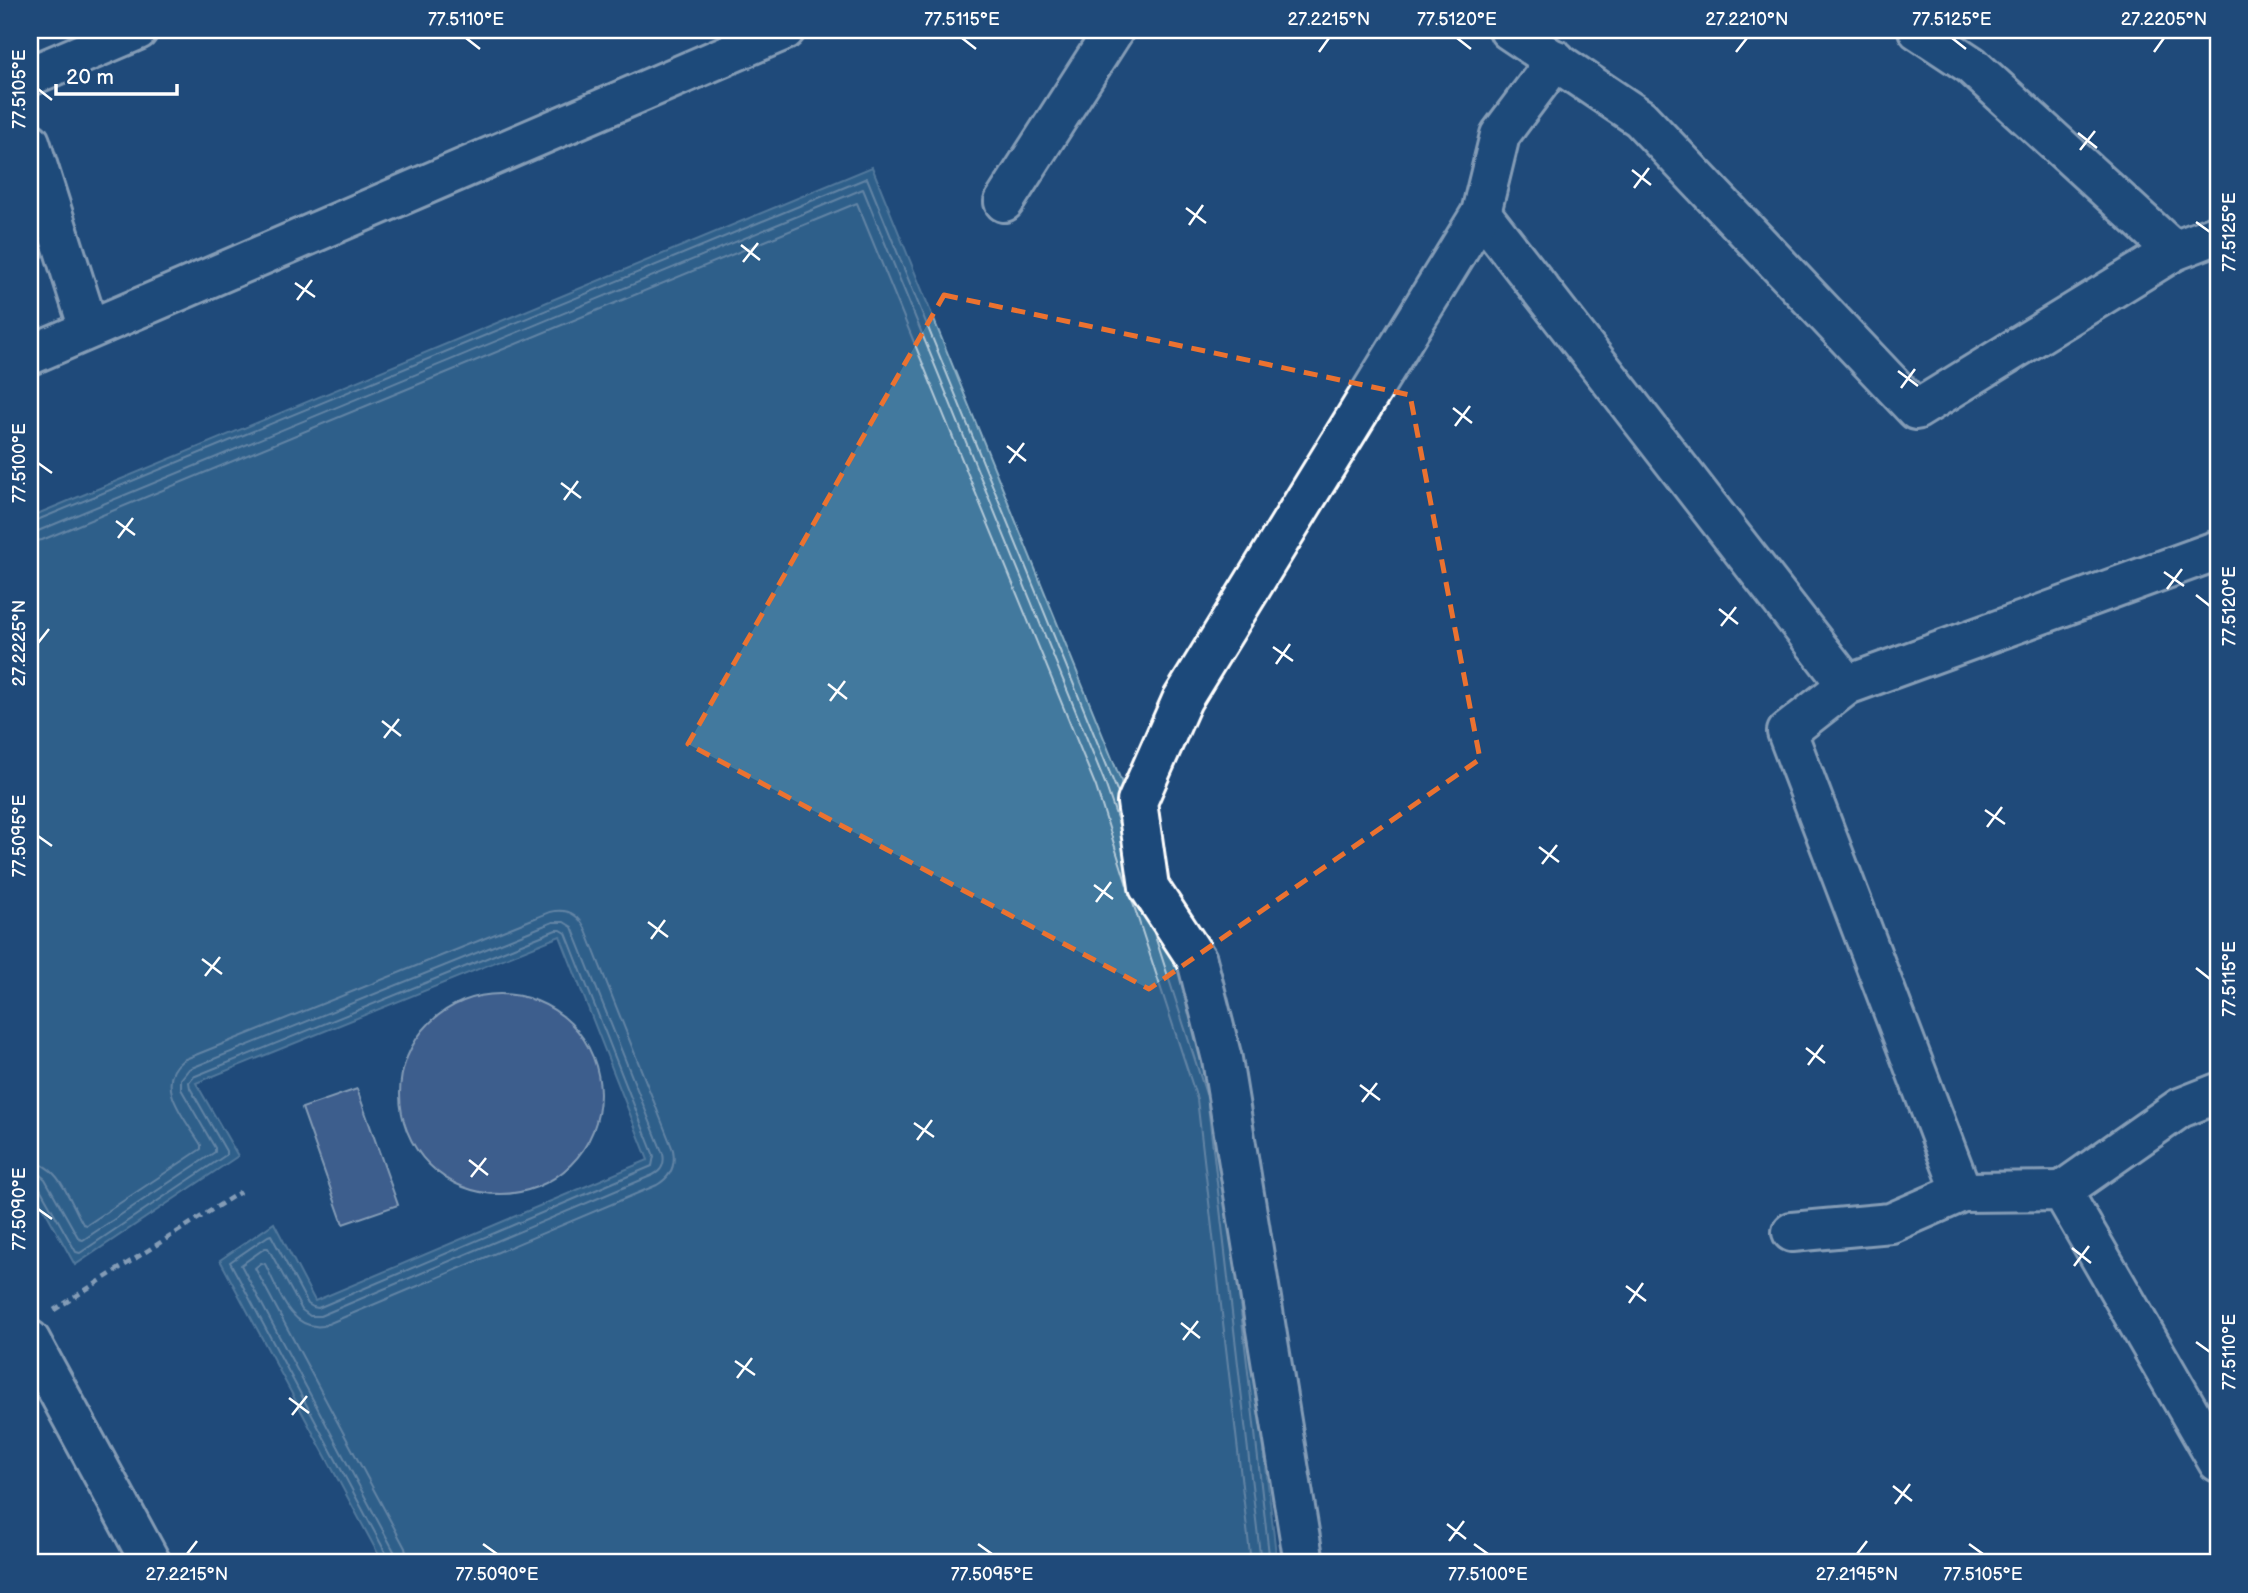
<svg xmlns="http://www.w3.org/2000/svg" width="2248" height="1593" viewBox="0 0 2248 1593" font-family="'Balsamiq Sans',sans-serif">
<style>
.water{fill:#42799e;stroke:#8eafc5;stroke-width:2}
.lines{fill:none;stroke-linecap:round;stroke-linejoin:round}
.shore{stroke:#b3c9d8;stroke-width:2}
.building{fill:#6375a5;stroke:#fff;stroke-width:2}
.street-casing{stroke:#fff;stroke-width:44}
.path{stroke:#fff;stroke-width:4.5;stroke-dasharray:7 5;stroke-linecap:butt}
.street{stroke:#1f4a7a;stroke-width:38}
.marked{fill:none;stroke:#eb7230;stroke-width:5;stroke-dasharray:14 9;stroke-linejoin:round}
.ticks{fill:none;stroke:#fff;stroke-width:2.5}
.neatline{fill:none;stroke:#fff;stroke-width:2.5}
.ticks-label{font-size:18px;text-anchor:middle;fill:#fff}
</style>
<rect width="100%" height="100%" fill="#1f4a7a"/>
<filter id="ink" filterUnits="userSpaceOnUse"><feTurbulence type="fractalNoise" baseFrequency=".0143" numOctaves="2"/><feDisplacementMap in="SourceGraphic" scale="14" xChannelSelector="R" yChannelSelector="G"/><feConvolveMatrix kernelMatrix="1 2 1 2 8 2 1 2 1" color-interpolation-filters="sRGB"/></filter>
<g filter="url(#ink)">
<path class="water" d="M872 167 1120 778 1223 1093 1277 1563H383L220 1260 274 1223 315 1301 648 1160 560 936 196 1083 238 1156 75 1265 30 1183V517Z"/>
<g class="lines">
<g class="shore">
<path d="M30 523 867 178 1118 793"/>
<path d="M30 532 38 531 863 189 1105 783 1119 824"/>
<path d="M30 542 42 540 857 203 1096 787 1127 885"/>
<path d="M1132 900 1197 1099 1251 1563"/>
<path d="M1154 933 1206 1094"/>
<path d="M1208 1105 1261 1563"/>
<path d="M30 1162C59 1163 70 1202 83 1224L87 1225 201 1149V1145C187 1121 152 1084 183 1060L550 912C566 908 578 914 585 928L673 1150C676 1166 671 1177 657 1185L323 1326C289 1331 278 1288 265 1264L261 1263 255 1268 405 1548 408 1563"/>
<path d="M30 1173 39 1174 45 1179 79 1239 83 1240 215 1152V1148L181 1089V1079L189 1069 553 922H564L572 927 663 1154C665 1163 662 1171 653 1175L320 1316H310L302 1310 268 1248H265L241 1265 395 1553 397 1563"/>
<path d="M30 1182 38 1185 76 1252 80 1253 226 1155V1151L190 1088 189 1082 193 1077 556 930H561L566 933 654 1156 652 1166 318 1308 313 1307 308 1304 271 1235 268 1236 230 1262 388 1557 389 1563"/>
<path d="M1239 1294 1270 1563"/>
</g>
</g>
<g class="building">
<circle cx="500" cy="1094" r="100"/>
<path d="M357 1089 398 1205 343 1224 302 1108Z"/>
</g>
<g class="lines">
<g class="street-casing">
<g id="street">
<path d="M1509 30 1640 118 1916 410 2174 251 2218 234"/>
<path d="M1918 30 1971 65 2174 251"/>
<path d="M30 76 138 30"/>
<path d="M30 142 89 329"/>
<path d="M1004 202 1114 30"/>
<path d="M1481 213 1847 685"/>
<path d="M30 355 785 30"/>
<path d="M2062 1191 2180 1108 2218 1093"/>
<path d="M1962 1192 1787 732 1847 685 2218 550"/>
<path d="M1792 1232 1891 1223 1962 1192 2062 1191 2218 1462"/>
<path d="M30 1340 151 1563"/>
<path d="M1304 1563 1222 1059 1197 960 1149 887 1137 802 1182 700 1481 213 1500 135 1556 60"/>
</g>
</g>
<path class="path" d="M54 1310 240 1192"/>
<use href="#street" class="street"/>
</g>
</g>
<path d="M0 0H2248V1593H0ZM944 295 1410 395 1480 759 1149 989 688 744Z" fill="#1f4a7a" fill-opacity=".55" fill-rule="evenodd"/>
<path class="marked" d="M944 295 1410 395 1480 759 1149 989 688 744Z"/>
<path class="ticks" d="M466 38 480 49M962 38 976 49M1457 38 1471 49M1952 38 1966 49M1319 52 1329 38M1736 52 1747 38M2154 52 2164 38M38 89 52 100M2078 133 2097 148M2080 150 2095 131M1632 170 1651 185M1634 188 1649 168M1186 208 1206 223M2196 222 2210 232M1189 225 1203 205M741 245 760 260M743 262 758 243M295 283 315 297M297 300 312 280M1898 371 1918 386M1901 388 1915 369M1453 408 1472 423M1455 426 1470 406M1007 446 1026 461M38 463 52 473M1009 463 1024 443M561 483 581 498M564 500 578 481M116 521 135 535M118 538 133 518M2164 572 2184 586M2167 589 2182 569M2196 595 2210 606M1719 609 1738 624M1721 626 1736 607M38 643 49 629M1273 647 1293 661M1276 664 1290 644M828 684 847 699M830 701 845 681M382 721 401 736M384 738 399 719M1985 810 2005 824M1987 827 2002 807M38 836 52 846M1539 847 1559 862M1542 864 1557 845M1094 885 1113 899M1096 902 1111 882M648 922 668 937M651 939 665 920M202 959 222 974M2196 968 2210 979M205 976 220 957M1806 1048 1825 1063M1808 1065 1823 1045M1360 1085 1380 1100M1362 1102 1377 1083M914 1123 934 1137M917 1140 932 1120M469 1160 488 1175M471 1177 486 1158M38 1209 52 1219M2072 1248 2091 1263M2074 1266 2089 1246M1626 1286 1646 1301M1629 1303 1643 1283M1181 1323 1200 1338M1183 1340 1198 1321M2196 1342 2210 1352M735 1361 755 1375M737 1378 752 1358M289 1398 309 1413M292 1415 307 1396M1893 1486 1912 1501M1895 1504 1910 1484M1447 1524 1466 1539M1449 1541 1464 1521M483 1544 497 1554M978 1544 992 1554M1474 1544 1488 1554M1969 1544 1983 1554M187 1554 197 1541M1857 1554 1867 1541"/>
<rect width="2248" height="1593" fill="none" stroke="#1f4a7a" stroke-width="77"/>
<path d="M56 84v10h121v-10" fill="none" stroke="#ffffff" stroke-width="3.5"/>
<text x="66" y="84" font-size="21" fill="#ffffff" stroke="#1f4a7a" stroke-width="5" paint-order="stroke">20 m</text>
<rect x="38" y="38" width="2172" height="1516" class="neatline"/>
<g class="ticks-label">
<text x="466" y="25">77.5110°E</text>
<text x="962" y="25">77.5115°E</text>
<text x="1329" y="25">27.2215°N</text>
<text x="1457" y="25">77.5120°E</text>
<text x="1747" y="25">27.2210°N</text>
<text x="1952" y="25">77.5125°E</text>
<text x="2164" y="25">27.2205°N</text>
<text transform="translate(19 89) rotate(-90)" y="6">77.5105°E</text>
<text transform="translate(2229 232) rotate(-90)" y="6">77.5125°E</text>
<text transform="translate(19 463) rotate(-90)" y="6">77.5100°E</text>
<text transform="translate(2229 606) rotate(-90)" y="6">77.5120°E</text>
<text transform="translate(19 643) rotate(-90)" y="6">27.2225°N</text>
<text transform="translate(19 836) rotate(-90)" y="6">77.5095°E</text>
<text transform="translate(2229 979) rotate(-90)" y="6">77.5115°E</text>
<text transform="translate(19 1209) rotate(-90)" y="6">77.5090°E</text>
<text transform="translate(2229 1352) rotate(-90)" y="6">77.5110°E</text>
<text x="187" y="1580">27.2215°N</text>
<text x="497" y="1580">77.5090°E</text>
<text x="992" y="1580">77.5095°E</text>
<text x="1488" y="1580">77.5100°E</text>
<text x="1857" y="1580">27.2195°N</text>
<text x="1983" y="1580">77.5105°E</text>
</g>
</svg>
